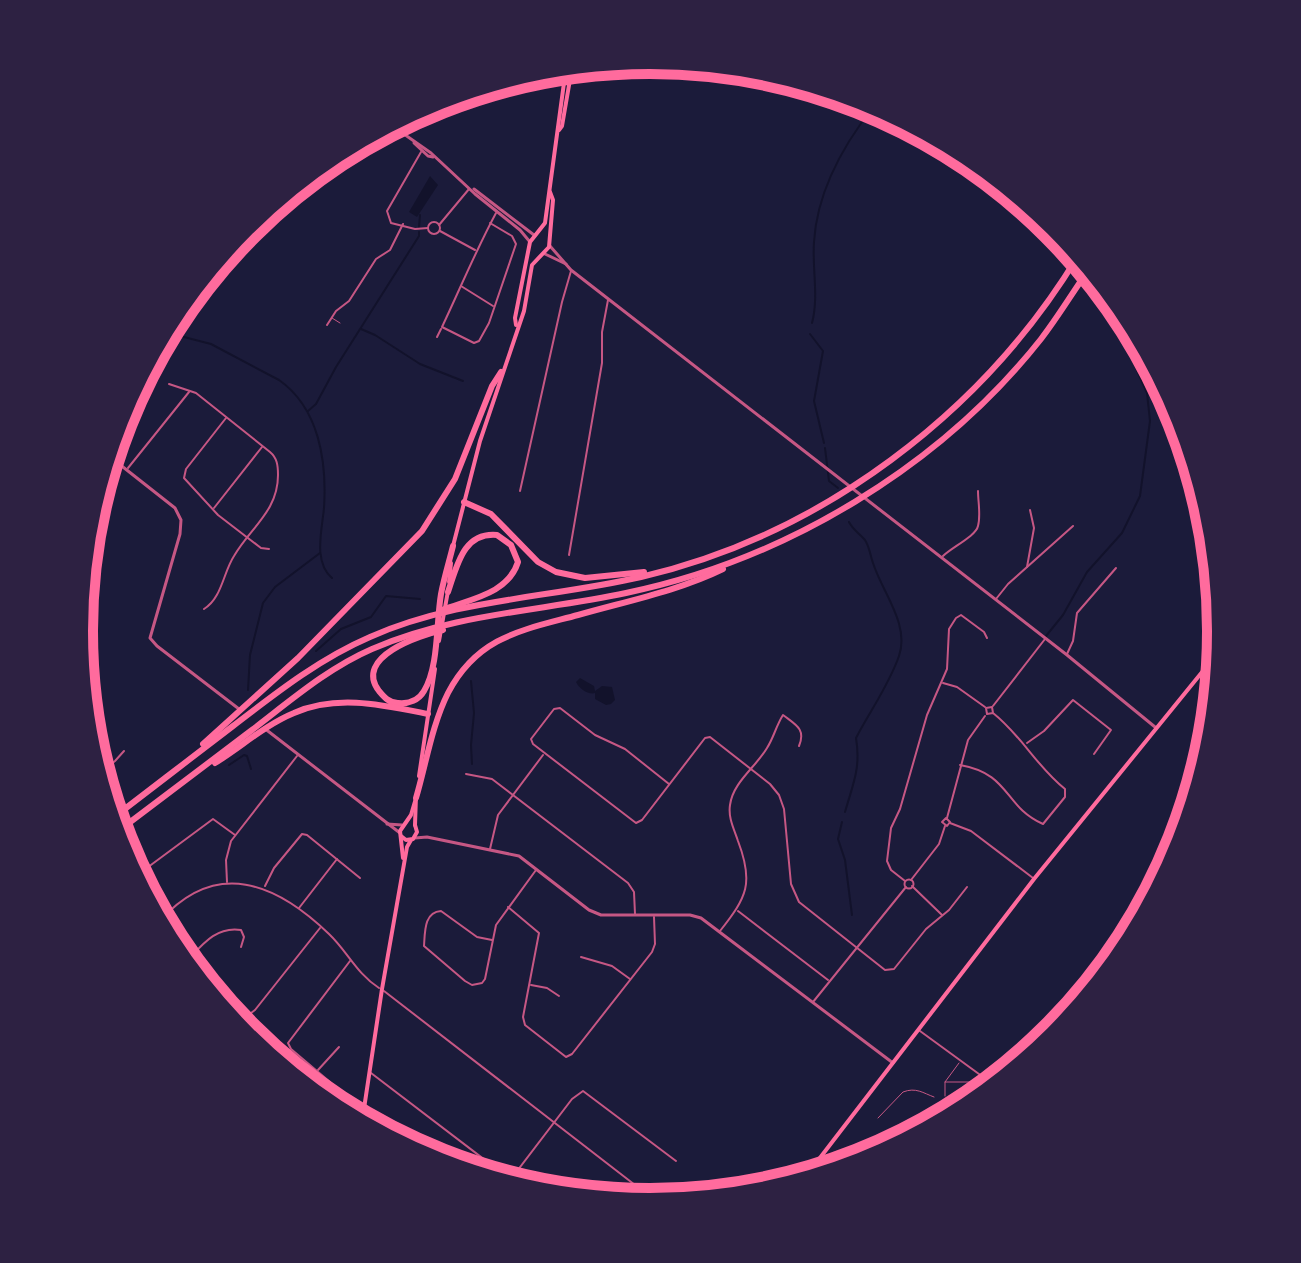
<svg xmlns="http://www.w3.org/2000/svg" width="1301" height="1263" viewBox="0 0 1301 1263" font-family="'Archivo Narrow',sans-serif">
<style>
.water{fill:#12122b}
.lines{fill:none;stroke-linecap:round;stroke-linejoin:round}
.stream{stroke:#12122b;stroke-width:2}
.service{stroke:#c65784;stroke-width:1}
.minor{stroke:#c65784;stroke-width:2}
.tertiary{stroke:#c65784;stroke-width:3}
.secondary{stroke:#ff6b9d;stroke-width:4}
.motorway{stroke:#ff6b9d;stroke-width:6}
.rim{fill:none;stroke:#ff6b9d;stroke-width:10}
</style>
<rect width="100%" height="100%" fill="#1b1b3a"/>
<g class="water">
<path d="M430 176 438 185 417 217 409 212Z"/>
<path d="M580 678 594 686 595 691 602 686 612 687 615 700 611 704 606 705 595 699V693C589 695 579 689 576 682Z"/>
</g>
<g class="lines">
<g class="stream">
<path d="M419 227 420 215"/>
<path d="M812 323C819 297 812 268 814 242 817 192 844 144 874 106"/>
<path d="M167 329 180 336 211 344 279 380C319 408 327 461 324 508 322 530 313 562 332 578"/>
<path d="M361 329 375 335 420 364 463 381"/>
<path d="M810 334 823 351 814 401 824 443"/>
<path d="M308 411 316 404 336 367 419 236V232"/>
<path d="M825 448 829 481 838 488"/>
<path d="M1046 636 1063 615 1087 572 1122 533 1140 496 1150 421 1147 393 1122 336 1109 293"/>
<path d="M316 651 341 629 371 617 386 596 420 599"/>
<path d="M471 681 474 713 471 745 472 764"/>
<path d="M248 690 250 655 263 603 275 587 320 553"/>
<path d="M229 765 244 755 247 756 251 769"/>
<path d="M845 812C853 784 861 768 856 738 870 711 889 685 899 656 910 624 882 592 873 563 870 555 870 548 865 540 860 534 853 530 849 522"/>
<path d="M842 822 838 839 845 860 852 915"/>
</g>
<g class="service">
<path d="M332 318 340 323"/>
<path d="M945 1082H970L975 1088"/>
<path d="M945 1096V1082L959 1063"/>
<path d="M878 1118 903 1092C916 1087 923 1093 934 1097"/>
</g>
<g class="minor">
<path d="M421 152 387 211 391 223 415 229 428 228"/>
<circle cx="434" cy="228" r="6"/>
<path d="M490 223 512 236 516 244 489 323 479 341 474 343 442 327C460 289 476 250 496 213"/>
<path d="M439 225 469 189"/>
<path d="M440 231 475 250"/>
<path d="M461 286 493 306"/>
<path d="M327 325 336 311 349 301 376 259 390 250 403 224"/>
<path d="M437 337 441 329"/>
<path d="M169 384 196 393 270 452C277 458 278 465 278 475 278 511 251 527 234 556 223 573 222 598 204 609"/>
<path d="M226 418 186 469 184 478 218 515 261 548 269 549"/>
<path d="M128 468 189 392"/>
<path d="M520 491 562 302 571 271"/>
<path d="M214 508 262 447"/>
<path d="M569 555 602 363V332L608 300"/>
<path d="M943 556C952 547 976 536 978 526 981 515 978 502 978 491"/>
<path d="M1027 567 1034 528 1030 510"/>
<path d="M996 599 1008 584 1073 526"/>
<path d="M1067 654 1073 641 1077 613 1116 568"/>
<path d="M943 683 957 687 985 707"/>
<path d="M993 706 1045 639"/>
<path d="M1027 743 1044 731 1073 700 1111 730 1094 754"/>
<path d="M960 765C1011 774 1003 806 1043 824L1065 797V789C1037 767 1022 736 993 713L987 714 986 708 992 707 993 713"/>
<path d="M99 774 115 761 124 751"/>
<path d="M466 774 492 779 628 883 634 892 635 914"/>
<path d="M669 784 625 749 595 735 560 708 554 709 531 739 533 744 636 823 642 820 705 738 710 737 770 784 779 795 784 809 791 884 799 902 885 970 894 969 926 929 949 910 967 887"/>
<path d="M946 818 950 822 947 826 942 822Z"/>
<path d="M947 818 968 740 985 716"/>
<path d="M950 823 971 831 1033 878"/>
<path d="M490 849 498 815 543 755"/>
<path d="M136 876 213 819 235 835"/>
<circle cx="909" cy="884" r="4.5"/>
<path d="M911 880 939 844 945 826"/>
<path d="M905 881 891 870 887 861 891 828 900 809 927 715 947 669 949 629 956 618 961 615 984 632 987 638"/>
<path d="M227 882 226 860 231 841 297 756"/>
<path d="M265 886 274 868 302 834 307 835 360 878"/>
<path d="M912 886 942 915"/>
<path d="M508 907 539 933 523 1017 525 1025 566 1057 572 1054 652 952 655 944 654 917"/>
<path d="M299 908 337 859"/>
<path d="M738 911 828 980"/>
<path d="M160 921C216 858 276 883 329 934 347 951 357 974 379 988"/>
<path d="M720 931C747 897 754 883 738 841 734 829 728 818 730 805 733 782 756 767 767 748 774 737 776 726 783 715 796 725 806 729 799 746"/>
<path d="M492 940 477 937 441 911C424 912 425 932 424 946L465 981 472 985 482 983 485 979 496 925 536 870"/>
<path d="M581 957 612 966 630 979"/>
<path d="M186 962C202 945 216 926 241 930L244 937 241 947"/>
<path d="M192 970 239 1013 247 1016 255 1010 320 928"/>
<path d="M531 985 547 988 559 996"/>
<path d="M384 991 657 1202"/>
<path d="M813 1002 906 887"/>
<path d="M920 1031 994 1085"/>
<path d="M318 1070 339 1047"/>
<path d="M371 1073 519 1186"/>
<path d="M331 1105 333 1090 330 1082 291 1049 288 1043 350 961"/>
<path d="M508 1183 572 1099 583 1091 676 1161"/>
</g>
<g class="tertiary">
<path d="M391 125 431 153 475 194 520 230 530 242"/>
<path d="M414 143 428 156 433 157"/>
<path d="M474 189 534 235"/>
<path d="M550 246 571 270 1067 655 1155 727"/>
<path d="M545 254 566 264"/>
<path d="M109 456 175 508 181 520 180 534 150 638 157 646 239 709"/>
<path d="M264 728 400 833"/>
<path d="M387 824 402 825"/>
<path d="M415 838 427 837 519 856 589 910 601 915H690L701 918 893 1063"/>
</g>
<g class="secondary">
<path d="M559 130 562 126 572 68"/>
<path d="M516 325 515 318 530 242 545 223 566 68"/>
<path d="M453 546 480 441 524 311 532 265 549 247 553 200 550 192"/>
<path d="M449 582 451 563"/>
<path d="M439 641 448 591"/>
<path d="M419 776 435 669"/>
<path d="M415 825 416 796"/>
<path d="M401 836 406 840 413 839 417 832 415 825"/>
<path d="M403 858 400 831 411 815 416 798"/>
<path d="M362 1122 382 989 407 847 411 840"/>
<path d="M803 1180 1034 879 1220 650"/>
</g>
<g class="motorway">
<path d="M464 502 491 514 538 562 556 572 585 578 644 572"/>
<path d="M442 610C470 599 508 594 518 562L511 545 497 535C463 532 457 566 448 592"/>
<path d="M443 630C420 635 353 657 379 691 384 697 389 703 398 703 409 704 419 700 424 691 439 666 436 623 441 594 444 578 449 562 453 546"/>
<path d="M203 744 298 658 422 531 455 479 492 386 501 372"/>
<path d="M215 763C241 747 265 725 294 713 337 694 383 705 428 714"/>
<path d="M416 798C426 764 432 725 448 693 478 636 523 630 578 615 627 601 678 591 723 569"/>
<path d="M113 818C153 787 193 757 233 726 276 693 319 659 370 637 455 599 550 598 641 577 821 535 982 414 1078 256"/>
<path d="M117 832C162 798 207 764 252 730 290 701 328 668 372 649 452 614 541 611 626 593 785 560 940 467 1041 339 1058 317 1073 292 1089 269"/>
</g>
</g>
<path d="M0 0H1301V1263H0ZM93 631a557 557 0 1 1 1114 0a557 557 0 1 1-1114 0Z" fill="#2d2142" fill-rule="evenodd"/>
<path class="rim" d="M93 631a557 557 0 1 1 1114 0a557 557 0 1 1-1114 0Z"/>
</svg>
